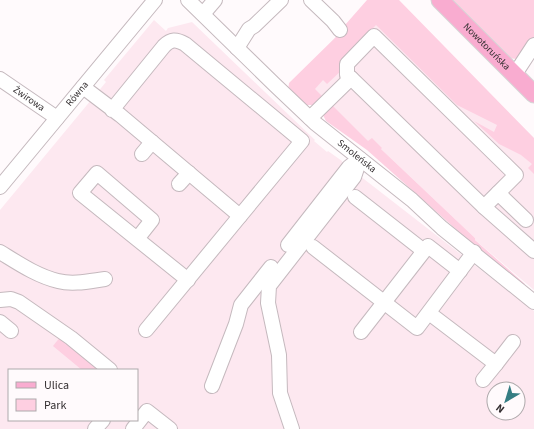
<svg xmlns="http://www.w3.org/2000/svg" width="534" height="429" viewBox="0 0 534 429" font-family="'Source Sans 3',sans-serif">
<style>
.built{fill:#fde8f0;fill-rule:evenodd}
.green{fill:#fecfe1}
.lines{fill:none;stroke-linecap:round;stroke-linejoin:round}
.minor-casing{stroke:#c5b9be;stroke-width:16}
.major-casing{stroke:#d6d5d6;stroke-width:19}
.minor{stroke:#fff;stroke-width:14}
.major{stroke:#f9acd0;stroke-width:17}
.labels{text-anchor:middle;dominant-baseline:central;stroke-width:3;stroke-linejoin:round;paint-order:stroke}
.street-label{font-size:10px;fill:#342f31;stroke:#fffafc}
</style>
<rect width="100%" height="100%" fill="#fffafc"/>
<g class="built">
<path d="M380 0 534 143V290L474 239 475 238 381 149 369 145 300 78Z"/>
<path d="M154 20 166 31 168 28 192 22 315 140 314 141 327 152 328 151 342 161 343 167 360 176 534 311V429H0V210L106 82 104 80ZM9 370H137V420H9ZM494 389H518V413H494Z"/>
</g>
<g class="green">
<path d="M367 0H399L534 138V174L528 168 532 164 521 155 499 144 474 121 494 132 497 125 457 105 376 25 351 51 342 70 327 84 323 80 315 89 324 98 316 105H303L288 90 289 83 342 31 345 25Z"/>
<path d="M451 0H534V38L518 59 506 58Z"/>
<path d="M332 105 368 141 372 138 382 148 381 149 475 238V240L525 284 520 285 513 280 367 150 326 121 323 115Z"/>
<path d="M61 336 104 370H82L53 346Z"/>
</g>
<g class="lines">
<g class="minor-casing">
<g id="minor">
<path id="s1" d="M188 0 275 85 315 123 412 200 442 228 534 302"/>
<path d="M311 0 333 21 340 30"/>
<path d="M203 14 215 0"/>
<path d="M237 48 249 29 254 26 281 0"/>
<path d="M515 74 534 45"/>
<path d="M351 78 347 75V64L374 36 516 175 498 193"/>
<path id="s2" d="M0 79 57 118"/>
<path d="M83 87 120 115 240 216 302 141 185 44C176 39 171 39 164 46L112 110"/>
<path d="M310 118 351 78 484 207 534 251"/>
<path d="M142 154 152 142"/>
<path d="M179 184 189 173"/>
<path id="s3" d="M0 187 155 0"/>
<path d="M355 197 424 251 361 332"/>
<path d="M484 207 498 193 526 220"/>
<path d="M137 239 80 193 97 173 152 220 137 239 188 280"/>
<path d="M288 245 349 167 358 160"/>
<path d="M428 246 460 271"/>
<path d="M313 247 417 328 474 252"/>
<path d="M0 252C18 263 37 276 58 281 73 285 90 281 105 279"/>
<path d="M0 300 11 299 19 302 71 338 110 370"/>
<path d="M429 313 496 364 513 342"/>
<path d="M0 322 11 331"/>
<path d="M146 330 240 216"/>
<path d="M483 380 496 364"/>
<path d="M212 386 236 324 241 305 271 267"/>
<path d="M95 429 103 420"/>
<path d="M133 429 147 411 170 429"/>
<path d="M292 429 280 393 279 355 268 303 269 286 354 177 360 159"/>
</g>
</g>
<g class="major-casing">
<g id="major">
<path id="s4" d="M440 0 534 94"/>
</g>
</g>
<use href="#minor" class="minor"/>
<use href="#major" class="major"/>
</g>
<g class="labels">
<g class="street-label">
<text stroke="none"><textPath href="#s4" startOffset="66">Nowotoruńska</textPath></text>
<text stroke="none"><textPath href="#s3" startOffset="121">Równa</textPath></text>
<text stroke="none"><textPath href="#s2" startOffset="35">Żwirowa</textPath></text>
<text stroke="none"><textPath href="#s1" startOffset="230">Smoleńska</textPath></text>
</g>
</g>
<rect x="8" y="369" width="130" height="52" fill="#fffafc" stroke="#aea9ab"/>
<rect x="16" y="382" width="20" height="6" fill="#f9acd0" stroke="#aea9ab"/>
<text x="44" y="389" font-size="12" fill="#342f31">Ulica</text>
<rect x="16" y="399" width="20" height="12" fill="#fecfe1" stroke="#aea9ab"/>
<text x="44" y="409" font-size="12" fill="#342f31">Park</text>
<g transform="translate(506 401) rotate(218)"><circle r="19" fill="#fffafc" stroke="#aea9ab"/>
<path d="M0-3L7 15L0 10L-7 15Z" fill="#357d83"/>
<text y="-6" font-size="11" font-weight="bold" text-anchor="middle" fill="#342f31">N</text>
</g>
</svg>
